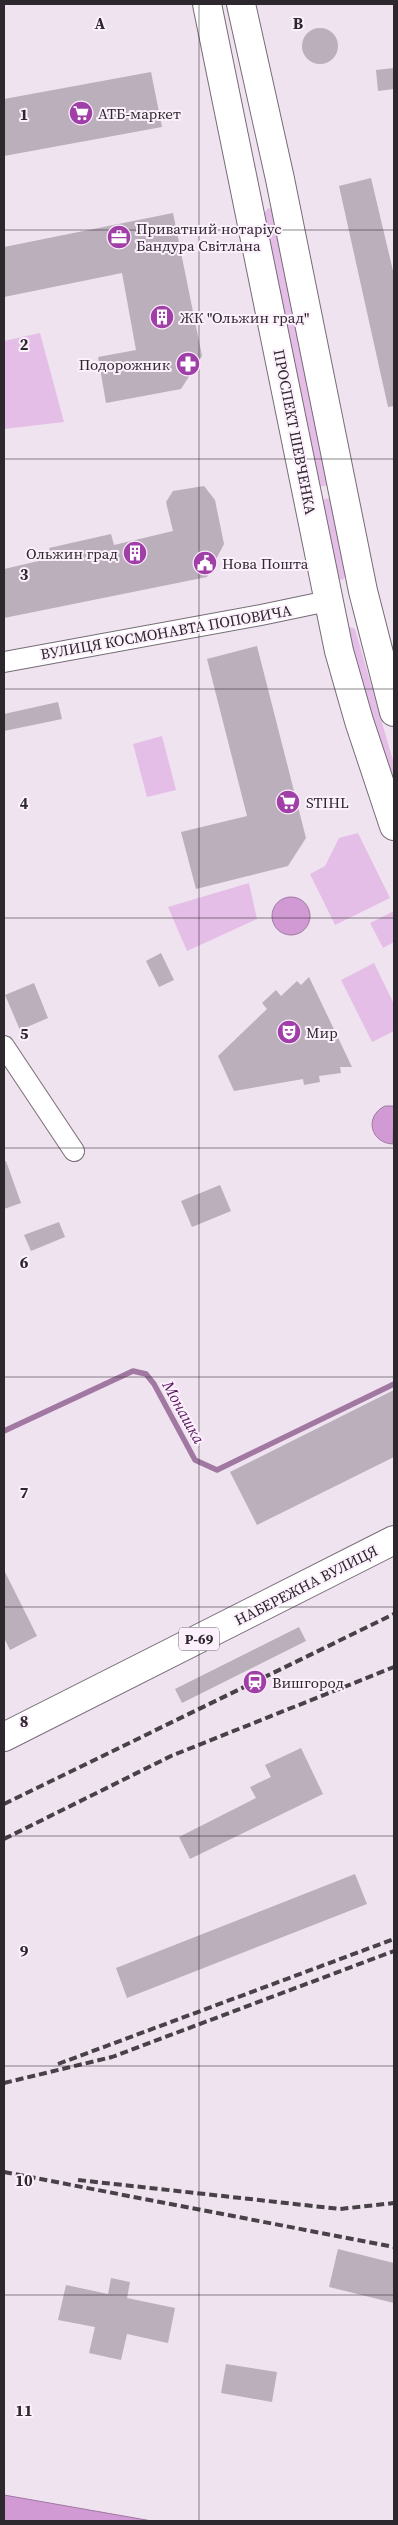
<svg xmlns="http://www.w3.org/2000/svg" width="398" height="2525" viewBox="0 0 398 2525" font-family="'Source Serif 4',serif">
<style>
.green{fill:#e4bee6}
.water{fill:#d19ad4;stroke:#a078a2}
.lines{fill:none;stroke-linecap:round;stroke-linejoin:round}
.stream{stroke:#a078a2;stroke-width:5.5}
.building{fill:#bbafbb}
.street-casing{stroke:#766c77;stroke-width:22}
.secondary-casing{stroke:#766c77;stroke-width:30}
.primary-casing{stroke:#766c77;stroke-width:30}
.street{stroke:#fff;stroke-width:20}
.secondary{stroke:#fff;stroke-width:28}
.primary{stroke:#fff;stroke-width:28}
.rail{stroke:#484248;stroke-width:4;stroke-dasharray:8 4;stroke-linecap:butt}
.grid{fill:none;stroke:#2d282d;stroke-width:1;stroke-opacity:0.55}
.labels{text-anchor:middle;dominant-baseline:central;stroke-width:4;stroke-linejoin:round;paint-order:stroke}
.shield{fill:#fdf0fd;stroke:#6b646b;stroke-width:1}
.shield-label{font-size:14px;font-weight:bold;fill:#2d282d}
.poi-label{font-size:15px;fill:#2d282d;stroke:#fdf0fd;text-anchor:start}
.street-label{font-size:15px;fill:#2d282d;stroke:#fdf0fd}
.water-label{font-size:16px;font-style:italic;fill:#5a1a5f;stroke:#fdf0fd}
.grid-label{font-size:16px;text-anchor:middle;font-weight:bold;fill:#2d282d;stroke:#fdf0fd;stroke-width:4;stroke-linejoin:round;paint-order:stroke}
</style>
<rect width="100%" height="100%" fill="#f0e3f0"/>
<g class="green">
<path d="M268 208 272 209 329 485 317 487 264 214Z"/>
<path d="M40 333 64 422 4 429V341Z"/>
<path d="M331 498 347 573 343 580 337 579 320 500Z"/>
<path d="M350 627 355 629 394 764V793L355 666 348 628Z"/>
<path d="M162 736 176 790 147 797 133 744Z"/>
<path d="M358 833 390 898 335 925 310 874 325 866 339 838Z"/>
<path d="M249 883 257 919 187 951 168 907Z"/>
<path d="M394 911V942L383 948 370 923Z"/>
<path d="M374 963 394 1004V1031L372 1042 341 980Z"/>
</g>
<g class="water">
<circle cx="291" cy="916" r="19"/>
<path d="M385 1106H394L393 1144C370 1143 364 1116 385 1106Z"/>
<path d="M4 2495 152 2521H4Z"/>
</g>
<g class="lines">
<path class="stream" d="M4 1431 133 1371 146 1374 154 1384 195 1460 217 1470 394 1384"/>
</g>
<g class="building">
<circle cx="320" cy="46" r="18"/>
<path d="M394 68V89L378 91 376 70Z"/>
<path d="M151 72 162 127 4 156V99Z"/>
<path d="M371 178 394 275V406L388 407 339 186Z"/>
<path d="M173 213 202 356 181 389 106 403 98 357 136 350 122 273 4 297V247Z"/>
<path d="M204 486 215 500 224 544 207 577 4 618V569L52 558 49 548 111 534 114 545 173 531 166 502 173 491Z"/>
<path d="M257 646 306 838 288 866 196 889 181 832 247 816 207 659Z"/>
<path d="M58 702 62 719 4 731V714Z"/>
<path d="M161 953 174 980 159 987 146 961Z"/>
<path d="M309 977 352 1067H340L341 1073 319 1076 320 1082 304 1085 303 1079 234 1091 218 1056 267 1009 262 1003 276 990 281 996 297 981 301 985Z"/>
<path d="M34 983 48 1018 20 1030 5 995Z"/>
<path d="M6 1161 21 1203 4 1209V1162Z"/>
<path d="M220 1185 231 1211 192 1227 181 1201Z"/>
<path d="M59 1222 65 1237 31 1251 24 1235Z"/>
<path d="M394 1390V1457L257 1525 230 1472Z"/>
<path d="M4 1570 37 1636 10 1650 4 1638Z"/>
<path d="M299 1627 306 1641 182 1703 175 1689Z"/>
<path d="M301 1748 323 1794 190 1859 179 1837 256 1798 250 1787 271 1777 265 1765Z"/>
<path d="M355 1874 367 1904 127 1998 116 1968Z"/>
<path d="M338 2249 394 2263V2303L329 2287Z"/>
<path d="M111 2278 130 2282 127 2298 175 2308 168 2343 127 2334 121 2360 89 2353 95 2327 58 2320 66 2285 108 2294Z"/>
<path d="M226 2364 277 2372 272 2402 221 2393Z"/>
</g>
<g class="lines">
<g class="street-casing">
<g id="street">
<path d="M4 662 261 615 328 601"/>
<path d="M4 1046 74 1151"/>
</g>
</g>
<g class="secondary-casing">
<g id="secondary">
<path d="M207 4 339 651 359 721 394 826"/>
<path d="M241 4 280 179 363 591 394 712"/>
</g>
</g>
<g class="primary-casing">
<path id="primary" d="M4 1737 394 1540"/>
</g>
<use href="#street" class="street"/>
<use href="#secondary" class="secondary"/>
<use href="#primary" class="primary"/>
<g class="rail">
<path d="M4 1804 394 1614"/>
<path d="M4 1839 171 1756 394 1667"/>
<path d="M58 2064 394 1939"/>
<path d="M4 2083 112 2057 394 1951"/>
<path d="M4 2172 394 2247"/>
<path d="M78 2180 340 2209 394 2203"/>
</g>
</g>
<path class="grid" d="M199 4V2521M4 230H394M4 459H394M4 689H394M4 918H394M4 1148H394M4 1377H394M4 1607H394M4 1836H394M4 2066H394M4 2295H394"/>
<defs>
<g id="supermarket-disc" transform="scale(1.25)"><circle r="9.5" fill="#a03fa7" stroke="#fdf0fd"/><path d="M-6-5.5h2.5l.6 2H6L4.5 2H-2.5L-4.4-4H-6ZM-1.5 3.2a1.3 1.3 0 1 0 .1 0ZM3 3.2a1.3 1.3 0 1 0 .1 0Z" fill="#fff"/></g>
<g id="office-disc" transform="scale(1.25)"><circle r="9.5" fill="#a03fa7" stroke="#fdf0fd"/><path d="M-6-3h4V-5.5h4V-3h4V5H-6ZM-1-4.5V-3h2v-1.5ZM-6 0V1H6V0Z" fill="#fff"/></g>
<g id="building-disc" transform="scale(1.25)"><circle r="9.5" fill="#a03fa7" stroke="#fdf0fd"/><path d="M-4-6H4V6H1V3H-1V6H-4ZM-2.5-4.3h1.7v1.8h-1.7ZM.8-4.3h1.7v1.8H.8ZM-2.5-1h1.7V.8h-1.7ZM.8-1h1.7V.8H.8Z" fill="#fff"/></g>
<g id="pharmacy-disc" transform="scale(1.25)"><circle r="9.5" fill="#a03fa7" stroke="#fdf0fd"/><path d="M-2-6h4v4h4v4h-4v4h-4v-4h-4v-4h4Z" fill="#fff"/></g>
<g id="civic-disc" transform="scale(1.25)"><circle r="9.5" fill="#a03fa7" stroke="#fdf0fd"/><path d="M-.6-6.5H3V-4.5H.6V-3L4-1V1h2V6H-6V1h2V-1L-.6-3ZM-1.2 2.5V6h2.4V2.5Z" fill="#fff"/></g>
<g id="theatre-disc" transform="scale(1.25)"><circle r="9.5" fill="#a03fa7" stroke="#fdf0fd"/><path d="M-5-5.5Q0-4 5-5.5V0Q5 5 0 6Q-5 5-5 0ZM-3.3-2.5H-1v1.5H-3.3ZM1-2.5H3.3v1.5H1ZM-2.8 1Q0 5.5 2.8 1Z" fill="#fff"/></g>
<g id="station-disc" transform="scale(1.25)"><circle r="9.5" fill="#a03fa7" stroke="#fdf0fd"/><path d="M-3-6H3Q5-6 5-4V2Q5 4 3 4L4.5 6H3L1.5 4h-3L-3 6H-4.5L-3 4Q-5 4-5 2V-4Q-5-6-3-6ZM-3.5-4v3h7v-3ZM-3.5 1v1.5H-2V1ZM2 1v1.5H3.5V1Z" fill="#fff"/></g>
</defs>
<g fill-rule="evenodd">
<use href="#supermarket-disc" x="81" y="113"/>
<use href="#office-disc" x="119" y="237"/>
<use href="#building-disc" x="162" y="317"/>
<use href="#pharmacy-disc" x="188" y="364"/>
<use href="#building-disc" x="135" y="553"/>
<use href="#civic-disc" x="205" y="563"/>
<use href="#supermarket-disc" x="288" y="802"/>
<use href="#theatre-disc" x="289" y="1032"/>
<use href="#station-disc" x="255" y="1682"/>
</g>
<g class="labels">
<rect class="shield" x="179" y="1627.5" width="40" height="23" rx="4"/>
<g class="shield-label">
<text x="199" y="1639">Р-69</text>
</g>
<g class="poi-label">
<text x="98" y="113">АТБ-маркет</text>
<text x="136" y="228">Приватний нотаріус<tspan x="136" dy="17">Бандура Світлана</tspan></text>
<text x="180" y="317">ЖК "Ольжин град"</text>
<text x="170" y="364" text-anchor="end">Подорожник</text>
<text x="118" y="553" text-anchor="end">Ольжин град</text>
<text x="222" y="563">Нова Пошта</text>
<text x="306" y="802">STIHL</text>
<text x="306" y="1032">Мир</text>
<text x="272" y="1682">Вишгород</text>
</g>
<g class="street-label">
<text transform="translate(295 432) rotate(79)">ПРОСПЕКТ ШЕВЧЕНКА</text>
<text transform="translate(166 632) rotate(-10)">ВУЛИЦЯ КОСМОНАВТА ПОПОВИЧА</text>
<text transform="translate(306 1585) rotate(-27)">НАБЕРЕЖНА ВУЛИЦЯ</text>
</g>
<g class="water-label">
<text transform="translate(184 1412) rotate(61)">Монашка</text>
</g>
</g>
<g class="grid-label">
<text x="100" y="29">A</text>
<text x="298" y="29">B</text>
<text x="24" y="120">1</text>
<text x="24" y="350">2</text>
<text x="24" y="580">3</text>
<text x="24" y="809">4</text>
<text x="24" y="1039">5</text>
<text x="24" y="1268">6</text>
<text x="24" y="1498">7</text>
<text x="24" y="1727">8</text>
<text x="24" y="1957">9</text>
<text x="24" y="2186">10</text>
<text x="24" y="2416">11</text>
</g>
<rect width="398" height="2525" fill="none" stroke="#2d282d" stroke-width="10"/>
</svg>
